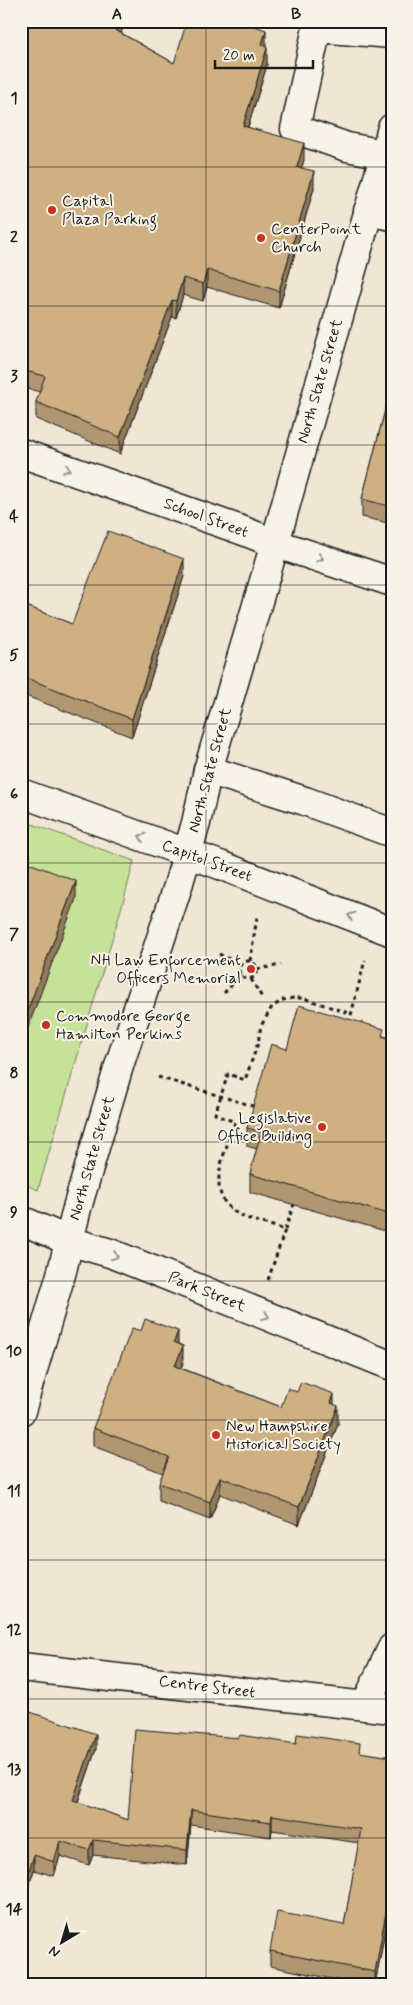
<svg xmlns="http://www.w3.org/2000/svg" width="413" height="2005" viewBox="0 0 413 2005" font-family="Mynerve,sans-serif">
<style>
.green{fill:#c6e299;stroke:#717f5a}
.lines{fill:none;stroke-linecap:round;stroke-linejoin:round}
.minor-casing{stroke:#1c1c1c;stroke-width:31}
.path{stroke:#1c1c1c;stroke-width:3;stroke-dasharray:4 4;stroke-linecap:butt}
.minor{stroke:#f7f3e8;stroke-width:28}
.wall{fill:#b19771;stroke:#1c1c1c}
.shaded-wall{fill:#907b5c;stroke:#1c1c1c}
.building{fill:#ceb083;stroke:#1c1c1c}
.oneway{stroke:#94928c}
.grid{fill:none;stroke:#1c1c1c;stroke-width:1;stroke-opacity:0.55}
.poi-dot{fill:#c8321e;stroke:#f7f3e8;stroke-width:2}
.labels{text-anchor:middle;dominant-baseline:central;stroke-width:4;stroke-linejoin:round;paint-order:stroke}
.poi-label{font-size:16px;fill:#1c1c1c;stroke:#f7f3e8;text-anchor:start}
.street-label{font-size:16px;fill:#1c1c1c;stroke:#f7f3e8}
.neatline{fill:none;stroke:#1c1c1c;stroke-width:2}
.grid-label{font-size:16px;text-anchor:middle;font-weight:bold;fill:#1c1c1c}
</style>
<rect width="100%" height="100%" fill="#efe6d4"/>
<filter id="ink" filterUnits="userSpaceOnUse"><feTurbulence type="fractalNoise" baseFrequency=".02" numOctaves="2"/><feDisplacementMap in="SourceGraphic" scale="10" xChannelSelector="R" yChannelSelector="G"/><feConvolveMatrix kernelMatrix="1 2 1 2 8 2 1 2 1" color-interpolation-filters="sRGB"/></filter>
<g filter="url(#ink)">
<path class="green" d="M21 820 134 861 124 899 38 1190 21 1183Z"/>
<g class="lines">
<g class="minor-casing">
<g id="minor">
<path d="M384 154 347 147 295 129 317 28 392 34"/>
<path d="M368 211 392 216"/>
<path d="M21 453 241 530 274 543 392 582"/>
<path d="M208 770 305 801 392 833"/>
<path d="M21 793 220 865 392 932"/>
<path d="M21 1220 69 1241 110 1253 392 1366"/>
<path d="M21 1411 62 1271 77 1208 119 1066 178 886 196 823 208 770 267 571 392 128"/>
<path d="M21 1667 392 1709"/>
<path d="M365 1706 392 1648"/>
</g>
</g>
<g class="path">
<path d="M219 954 241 965"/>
<path d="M250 961 257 917"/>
<circle cx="248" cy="970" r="9"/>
<path d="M257 969 281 965"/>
<path d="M251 979 263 999"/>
<path d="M224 993 241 975"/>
<path d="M349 1023 365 960"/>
<path d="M158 1077 256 1107"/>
<path d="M285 1230 294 1204"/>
<path d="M268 1280 285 1230C271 1225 257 1222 244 1217 200 1197 225 1155 235 1122L215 1114 228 1074 245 1080 258 1043 261 1026 272 1007 283 1000 293 998H303L351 1014"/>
</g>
<use href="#minor" class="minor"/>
</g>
<g class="wall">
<path d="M21 21H126L121 33 174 63 266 46 267 65 248 127 304 160 301 168 314 188 279 308 207 287 203 301 183 295 176 318 172 317 120 454 36 419V402L40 392 21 387Z"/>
<path d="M392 383V524L362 517V499Z"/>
<path d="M184 576 132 737 21 694V604L72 624Z"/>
<path d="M384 1036 392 1039V1233L250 1192V1174L257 1149 247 1146V1128L287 1049Z"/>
<path d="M141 1331 178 1344 183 1363 181 1368 281 1407 297 1392 334 1405 338 1424 299 1525 220 1494 210 1520 159 1501V1483L163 1473 93 1446V1428Z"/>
<path d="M21 1709 96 1749 78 1802 128 1820 296 1744 392 1757V1922L387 1921 375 1984H357L270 1966V1951L344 1925 359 1843 272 1830 271 1837 191 1825 187 1865 93 1855 89 1865 60 1856 54 1876 34 1870 21 1911Z"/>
</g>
<g class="shaded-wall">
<path d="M119 21H126L115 47V30Z"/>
<path d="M266 30V46L262 61V44Z"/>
<path d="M267 48V65L243 142V126Z"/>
<path d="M304 143V160L297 183V167Z"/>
<path d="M314 171V188L279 308V291Z"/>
<path d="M207 270V287L203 301V284Z"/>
<path d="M183 278V295L176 318V301Z"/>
<path d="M172 300V317L120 454V437Z"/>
<path d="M184 559V576L132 737V719Z"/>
<path d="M76 881V899L21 1046V1028Z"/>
<path d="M178 1331V1349L174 1342Z"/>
<path d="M183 1346V1363L175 1384V1366Z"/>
<path d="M334 1394V1412L331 1403Z"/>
<path d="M338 1406V1424L299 1525V1507Z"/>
<path d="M220 1477V1494L210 1520V1502Z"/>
<path d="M96 1734V1749L73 1815V1800Z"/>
<path d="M191 1810V1825L187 1865V1850Z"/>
<path d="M272 1815V1830L271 1837V1822Z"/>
<path d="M93 1840V1855L89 1865V1850Z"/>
<path d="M60 1841V1856L54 1876V1862Z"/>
<path d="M34 1855V1870L21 1911V1896Z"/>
<path d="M387 1907V1921L375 1984V1972Z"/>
</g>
<g class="building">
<path d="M21 21H119L115 30 174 63 187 21H240L266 30 262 44 267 48 243 126 304 143 297 167 314 171 279 291 207 270 203 284 183 278 176 301 172 300 120 437 36 402 45 376 21 370Z"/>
<path d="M392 383V507L362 499Z"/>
<path d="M108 531 184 559 132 719 21 676V604L72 624Z"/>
<path d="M21 860 76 881 21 1028Z"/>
<path d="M299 1005 384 1029 382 1036 392 1039V1215L250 1174 261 1132 247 1128 271 1044 287 1049Z"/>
<path d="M145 1319 178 1331 174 1342 183 1346 175 1366 281 1407 288 1388 297 1392 301 1382 334 1394 331 1403 338 1406 299 1507 220 1477 210 1502 159 1483 169 1457 93 1428 132 1328 141 1331Z"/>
<path d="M21 1709 96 1734 73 1800 128 1820 135 1729 239 1738 240 1735 296 1744 297 1734 360 1743 359 1752 392 1757V1908L387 1907 375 1972 270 1951 277 1912 344 1925 361 1829 272 1815 271 1822 191 1810 187 1850 93 1840 89 1850 60 1841 54 1862 34 1855 21 1896Z"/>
</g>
<defs><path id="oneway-chevron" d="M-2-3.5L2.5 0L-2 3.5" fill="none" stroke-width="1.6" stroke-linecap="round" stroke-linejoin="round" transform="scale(1.25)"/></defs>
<g class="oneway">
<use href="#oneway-chevron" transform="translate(67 469) rotate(19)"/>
<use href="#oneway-chevron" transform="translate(320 558) rotate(18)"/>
<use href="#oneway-chevron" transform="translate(142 837) rotate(-160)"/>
<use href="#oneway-chevron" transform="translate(351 916) rotate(-159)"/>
<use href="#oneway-chevron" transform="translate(115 1256) rotate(21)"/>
<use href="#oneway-chevron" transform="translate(266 1316) rotate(22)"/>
</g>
</g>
<path class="grid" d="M206 21V1984M21 167H392M21 306H392M21 445H392M21 585H392M21 724H392M21 863H392M21 1002H392M21 1142H392M21 1281H392M21 1420H392M21 1560H392M21 1699H392M21 1838H392"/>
<g class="poi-dot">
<circle cx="52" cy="210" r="5"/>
<circle cx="261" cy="238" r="5"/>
<circle cx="251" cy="969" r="5"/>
<circle cx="46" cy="1025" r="5"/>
<circle cx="322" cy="1127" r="5"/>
<circle cx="216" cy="1435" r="5"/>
</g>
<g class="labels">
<g class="poi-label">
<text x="62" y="201">Capital<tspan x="62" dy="18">Plaza Parking</tspan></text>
<text x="271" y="229">CenterPoint<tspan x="271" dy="18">Church</tspan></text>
<text x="241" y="960" text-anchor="end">NH Law Enforcement<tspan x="241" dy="18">Officers Memorial</tspan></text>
<text x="56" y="1016">Commodore George<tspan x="56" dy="18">Hamilton Perkins</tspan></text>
<text x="312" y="1118" text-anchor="end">Legislative<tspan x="312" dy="18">Office Building</tspan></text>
<text x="226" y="1426">New Hampshire<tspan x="226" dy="18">Historical Society</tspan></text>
</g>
<g class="street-label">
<text transform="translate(320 381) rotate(-74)">North State Street</text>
<text transform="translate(206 518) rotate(20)">School Street</text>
<text transform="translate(210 770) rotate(-75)">North State Street</text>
<text transform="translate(207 861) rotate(20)">Capitol Street</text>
<text transform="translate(92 1158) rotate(-74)">North State Street</text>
<text transform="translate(207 1292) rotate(22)">Park Street</text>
<text transform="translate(207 1687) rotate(7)">Centre Street</text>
</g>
</g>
<rect width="413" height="2005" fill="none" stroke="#f7f3e8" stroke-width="55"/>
<g transform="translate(62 1942) rotate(218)" stroke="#f7f3e8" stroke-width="4" paint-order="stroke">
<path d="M0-4L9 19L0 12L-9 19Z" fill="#1c1c1c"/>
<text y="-8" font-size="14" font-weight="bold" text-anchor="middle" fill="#1c1c1c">N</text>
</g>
<path d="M215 60v8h98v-8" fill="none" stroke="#1c1c1c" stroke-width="2.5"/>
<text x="223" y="60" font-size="15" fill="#1c1c1c" stroke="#f7f3e8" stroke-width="4" paint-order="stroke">20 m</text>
<rect x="28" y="28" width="358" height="1950" class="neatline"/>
<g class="grid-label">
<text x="117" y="19">A</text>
<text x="296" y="19">B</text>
<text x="14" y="103">1</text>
<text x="14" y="242">2</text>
<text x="14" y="381">3</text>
<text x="14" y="521">4</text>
<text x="14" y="660">5</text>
<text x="14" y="799">6</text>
<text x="14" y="939">7</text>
<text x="14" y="1078">8</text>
<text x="14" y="1217">9</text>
<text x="14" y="1356">10</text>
<text x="14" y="1496">11</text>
<text x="14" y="1635">12</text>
<text x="14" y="1774">13</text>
<text x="14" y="1914">14</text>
</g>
</svg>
